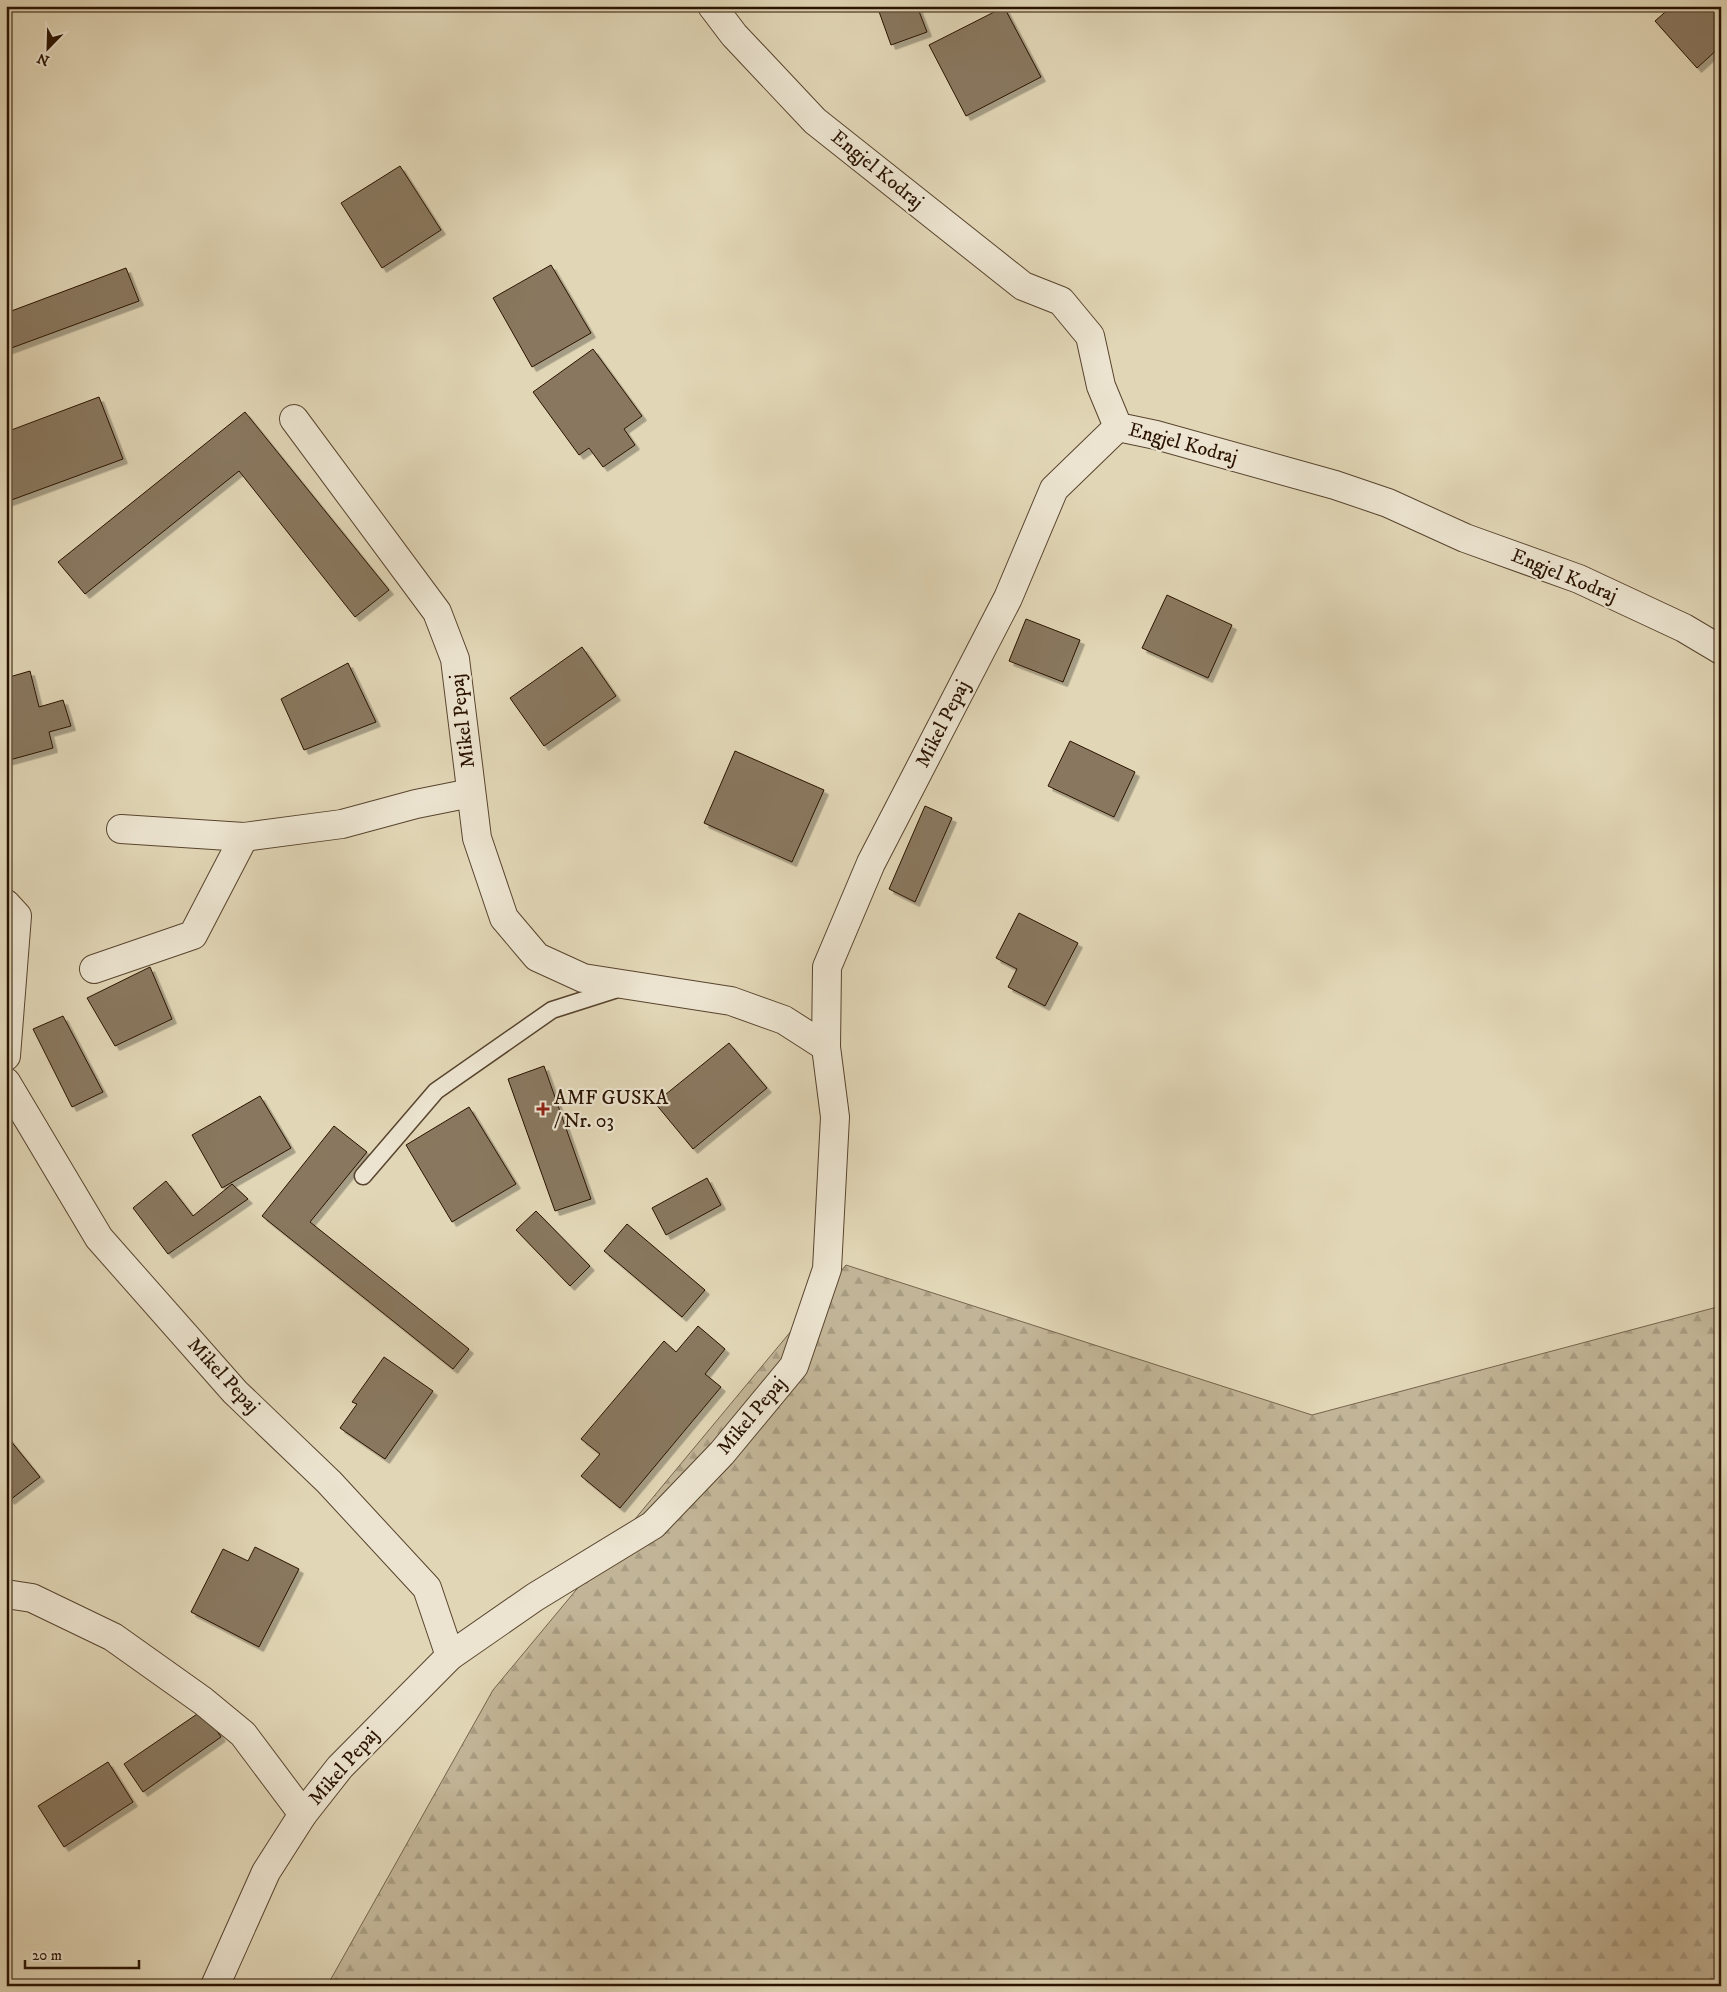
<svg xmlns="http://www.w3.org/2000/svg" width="1727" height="1992" viewBox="0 0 1727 1992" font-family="'IM FELL DW Pica',serif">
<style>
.forest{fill:url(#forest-firs);stroke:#76644c}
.building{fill:#89785f;stroke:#2a1300;filter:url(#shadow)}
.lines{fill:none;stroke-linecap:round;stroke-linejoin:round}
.service-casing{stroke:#58442e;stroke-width:19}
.minor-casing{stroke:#58442e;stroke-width:30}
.service{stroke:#ece4d0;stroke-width:16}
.minor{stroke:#ece4d0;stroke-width:28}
.poi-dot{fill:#8f2418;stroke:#ece4d0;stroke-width:2}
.labels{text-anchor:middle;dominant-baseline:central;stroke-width:4.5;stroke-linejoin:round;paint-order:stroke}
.street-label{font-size:20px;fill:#2a1300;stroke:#ece4d0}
.poi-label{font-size:20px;fill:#2a1300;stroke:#ece4d0;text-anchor:start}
</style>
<defs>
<pattern id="forest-firs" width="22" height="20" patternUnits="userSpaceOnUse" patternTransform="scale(1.25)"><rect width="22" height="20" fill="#c2b597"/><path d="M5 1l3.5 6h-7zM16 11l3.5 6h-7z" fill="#a79b80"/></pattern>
<filter id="shadow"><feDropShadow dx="4.5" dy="4.5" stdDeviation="0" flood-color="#0004"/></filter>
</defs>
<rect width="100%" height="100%" fill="#e1d6b6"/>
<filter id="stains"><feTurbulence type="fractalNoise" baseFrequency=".004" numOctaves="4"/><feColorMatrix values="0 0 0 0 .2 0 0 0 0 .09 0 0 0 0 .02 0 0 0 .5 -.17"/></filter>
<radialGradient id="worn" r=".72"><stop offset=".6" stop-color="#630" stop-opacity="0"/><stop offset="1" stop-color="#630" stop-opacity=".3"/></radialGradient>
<path class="forest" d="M846 1265 1312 1415 1721 1306V1986H327L493 1690Z"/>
<g class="building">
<path d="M877 6H917L927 32 891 45Z"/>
<path d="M1672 6H1721V46L1697 68 1655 21Z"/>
<path d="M1004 7 1041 77 966 116 929 45Z"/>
<path d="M400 166 441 230 382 268 341 203Z"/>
<path d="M551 265 591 333 532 367 493 298Z"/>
<path d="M126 268 139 301 6 350V313Z"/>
<path d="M593 349 642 416 624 429 635 445 603 467 589 448 579 455 533 392Z"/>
<path d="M99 397 123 459 6 502V432Z"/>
<path d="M245 412 389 590 355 617 239 471 85 594 58 562Z"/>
<path d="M1167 595 1232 625 1208 678 1142 648Z"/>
<path d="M1026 619 1080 640 1063 682 1009 661Z"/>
<path d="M582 647 616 696 544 746 510 698Z"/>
<path d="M348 663 376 722 304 750 281 699Z"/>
<path d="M30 671 39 707 63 700 71 726 49 732 53 748 6 761V678Z"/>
<path d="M1070 741 1135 772 1114 817 1048 786Z"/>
<path d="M735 751 824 790 792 862 704 823Z"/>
<path d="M925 806 952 818 915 902 889 889Z"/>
<path d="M1019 913 1078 943 1045 1006 1008 987 1017 969 996 958Z"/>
<path d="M150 967 172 1019 115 1046 87 998Z"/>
<path d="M63 1016 103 1092 72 1107 33 1029Z"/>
<path d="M729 1043 767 1088 693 1149 655 1103Z"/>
<path d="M544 1066 591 1199 555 1211 508 1079Z"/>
<path d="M260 1096 291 1148 222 1188 192 1135Z"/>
<path d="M469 1107 516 1184 452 1222 406 1145Z"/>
<path d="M334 1126 367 1152 310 1222 469 1349 453 1369 262 1216Z"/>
<path d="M707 1178 721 1205 666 1235 652 1208Z"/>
<path d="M166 1181 193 1216 232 1184 248 1199 168 1254 133 1208Z"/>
<path d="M536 1211 590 1266 570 1286 516 1230Z"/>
<path d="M627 1224 705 1290 682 1317 604 1251Z"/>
<path d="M698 1326 725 1349 705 1374 721 1387 620 1508 581 1476 600 1454 581 1439 664 1341 676 1352Z"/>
<path d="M384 1357 433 1391 385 1459 340 1428 357 1404 352 1402Z"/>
<path d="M6 1435 40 1477 10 1500 6 1495Z"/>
<path d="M255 1547 299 1569 259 1647 191 1612 223 1549 248 1561Z"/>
<path d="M203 1710 221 1737 143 1792 124 1764Z"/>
<path d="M108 1762 133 1802 64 1847 38 1806Z"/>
</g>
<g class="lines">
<g class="service-casing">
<path id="service" d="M363 1176 436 1091 552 1010 621 988"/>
</g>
<g class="minor-casing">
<g id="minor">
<path d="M712 6 734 35 815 121 1023 286 1061 301 1090 336 1101 386 1118 427 1156 435 1335 485 1388 503 1465 538 1579 579 1684 628 1721 650"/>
<path d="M294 419 437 612 455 659 477 838 504 918 537 957 583 978 731 1001 784 1020 826 1047"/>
<path d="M121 829 244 837 342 824 416 804 471 793"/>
<path d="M6 904 17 916 6 1056"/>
<path d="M94 969 193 935 244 837"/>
<path d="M6 1082 99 1238 235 1392 329 1482 427 1588 450 1656"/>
<path d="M6 1594 32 1598 113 1637 203 1701 243 1734 303 1814"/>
<path d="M215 1986 266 1872 303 1814 340 1767 450 1656 535 1597 653 1525 722 1453 794 1366 827 1269 835 1117 826 1047 827 967 871 863 1008 598 1054 489 1118 427"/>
</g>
</g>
<use href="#service" class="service"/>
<use href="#minor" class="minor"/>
</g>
<path class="poi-dot" d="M540.5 1101.5h5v5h5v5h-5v5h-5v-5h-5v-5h5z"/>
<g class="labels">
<g class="street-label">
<text transform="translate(877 170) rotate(39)">Engjel Kodraj</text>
<text transform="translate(1183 444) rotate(15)">Engjel Kodraj</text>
<text transform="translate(1564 576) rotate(22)">Engjel Kodraj</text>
<text transform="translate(463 721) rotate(-97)">Mikel Pepaj</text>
<text transform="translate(943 724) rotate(-63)">Mikel Pepaj</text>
<text transform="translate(223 1376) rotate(47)">Mikel Pepaj</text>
<text transform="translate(752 1416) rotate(-50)">Mikel Pepaj</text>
<text transform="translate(344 1767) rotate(-49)">Mikel Pepaj</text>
</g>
<g class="poi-label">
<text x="554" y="1098">AMF GUSKA<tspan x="554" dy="23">/ Nr. 03</tspan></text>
</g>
</g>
<rect width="1727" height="1992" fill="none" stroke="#e1d6b6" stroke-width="25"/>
<rect x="8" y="8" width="1712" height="1977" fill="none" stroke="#2a1300" stroke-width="2.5"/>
<rect x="12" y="12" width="1702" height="1967" fill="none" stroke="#2a1300"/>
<g transform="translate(48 48) rotate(203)" stroke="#ece4d0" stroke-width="4" paint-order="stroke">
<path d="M0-4L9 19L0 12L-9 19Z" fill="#2a1300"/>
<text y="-8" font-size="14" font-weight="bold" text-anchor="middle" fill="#2a1300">N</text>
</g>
<path d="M25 1960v8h114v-8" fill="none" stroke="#2a1300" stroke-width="2.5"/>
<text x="32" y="1960" font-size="15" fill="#2a1300" stroke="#ece4d0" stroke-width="4" paint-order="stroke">20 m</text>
<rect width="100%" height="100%" filter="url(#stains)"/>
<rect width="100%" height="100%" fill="url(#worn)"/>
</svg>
